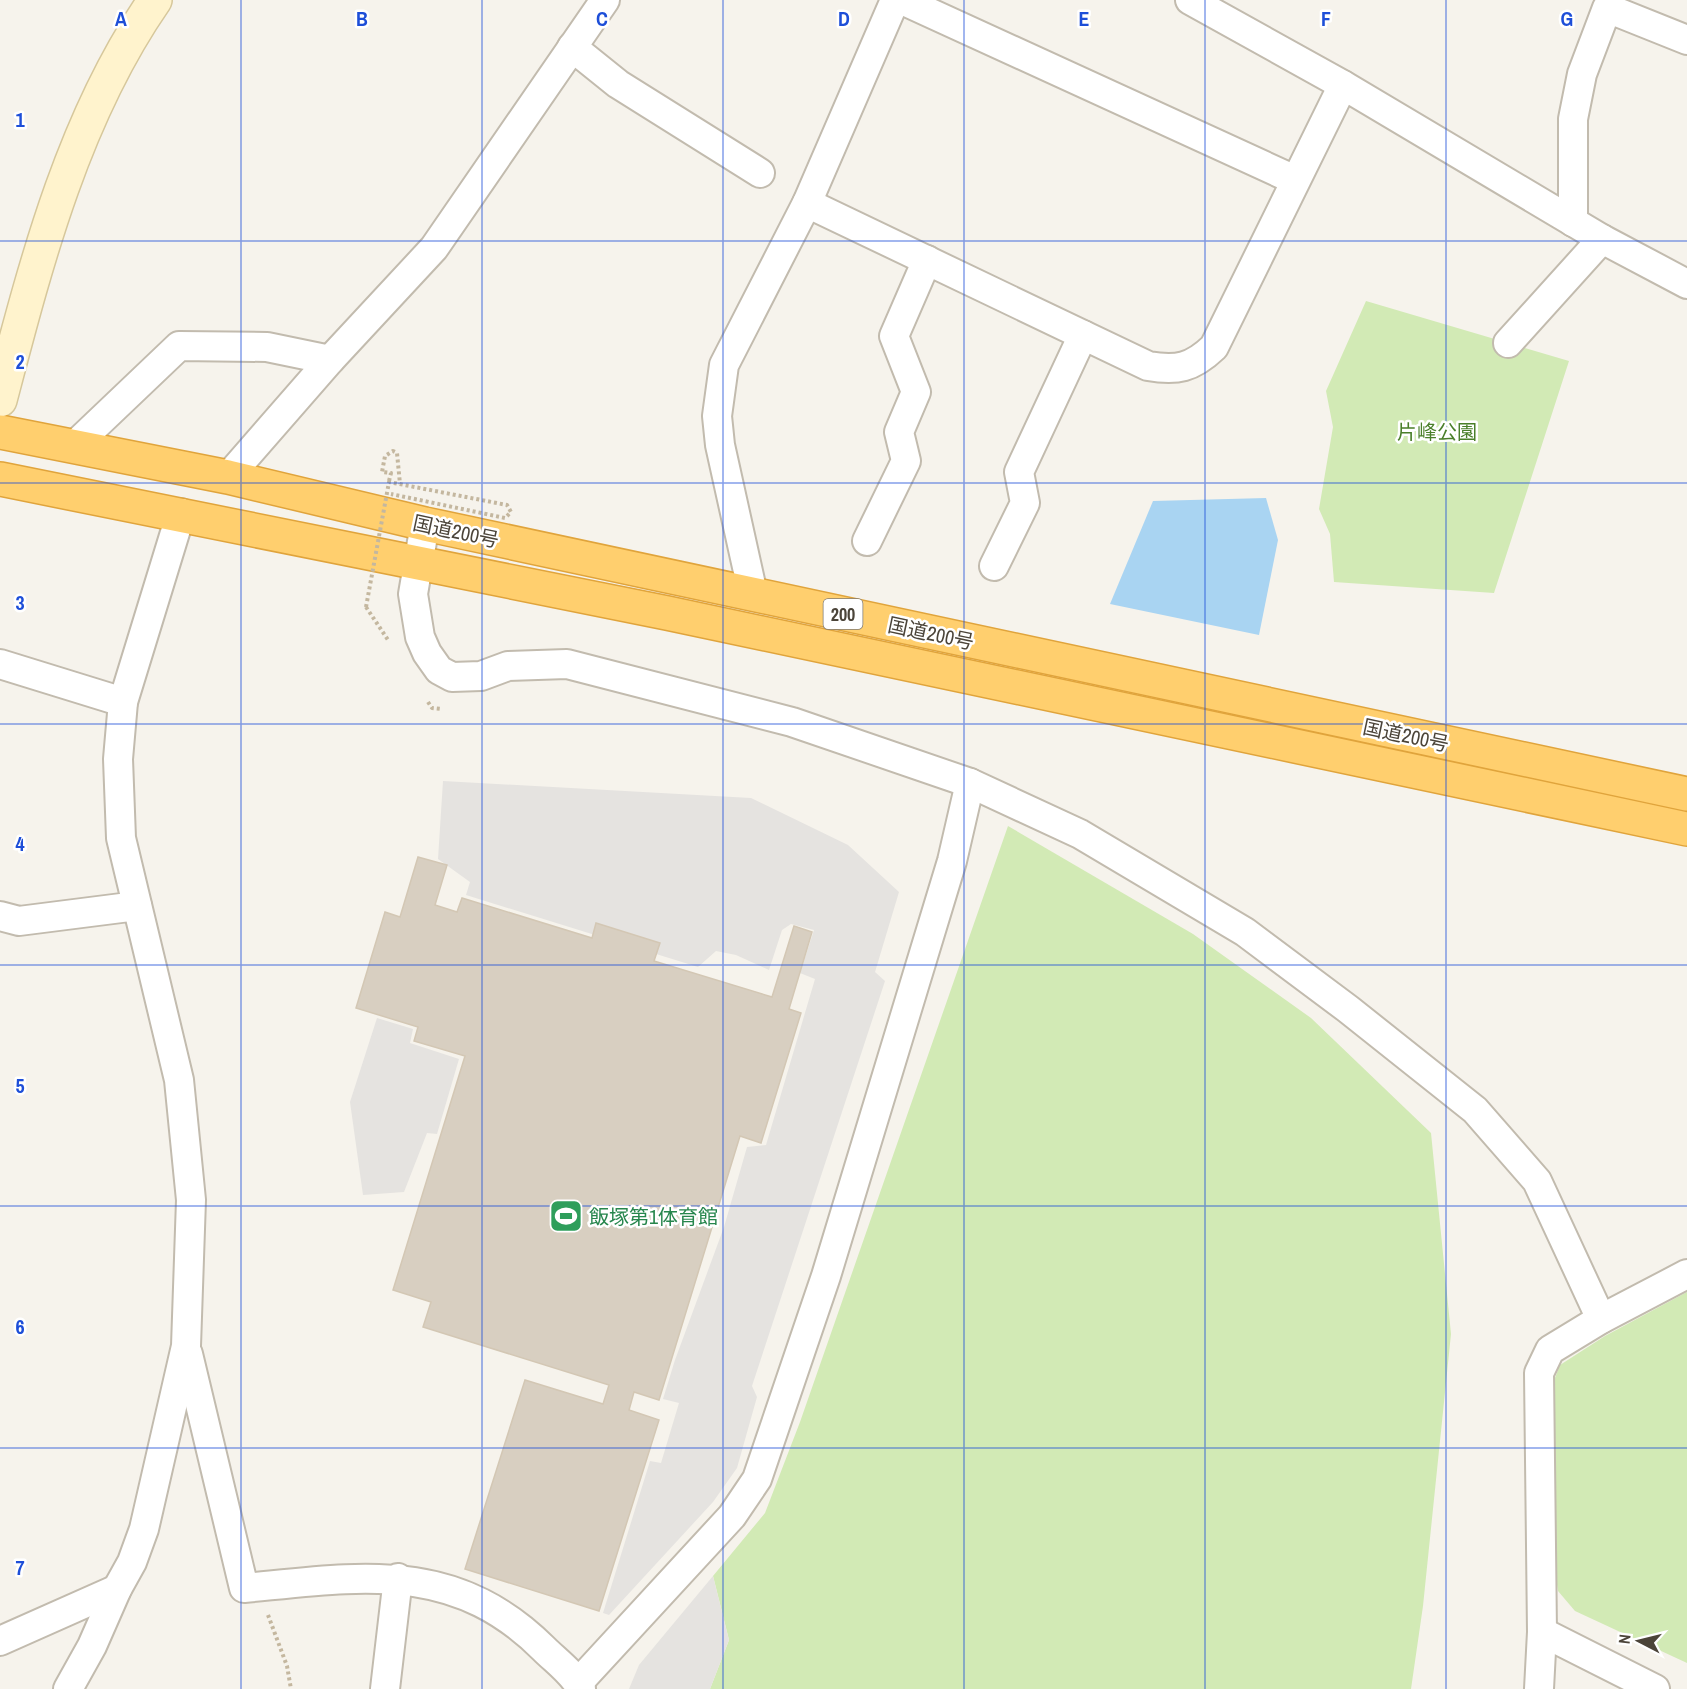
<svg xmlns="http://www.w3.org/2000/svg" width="1687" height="1689" viewBox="0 0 1687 1689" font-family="'Archivo Narrow','Noto Sans JP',sans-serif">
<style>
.green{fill:#d2eab5}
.parking{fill:#e5e3e0}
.water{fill:#a9d4f2}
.building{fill:#d8cfc1;stroke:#d3c7b4;stroke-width:1.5}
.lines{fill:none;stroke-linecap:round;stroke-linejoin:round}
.street-casing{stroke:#c2bbae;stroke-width:32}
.secondary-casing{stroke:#d6c79b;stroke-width:36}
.highway-casing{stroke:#e0a43c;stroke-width:36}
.path{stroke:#c4b79f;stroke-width:4;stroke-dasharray:3 3;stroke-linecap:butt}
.street{stroke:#fff;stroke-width:28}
.secondary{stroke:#fff3cd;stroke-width:33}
.highway{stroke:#ffcf6e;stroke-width:33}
.path-bridge{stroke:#c4b79f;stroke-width:4;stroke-dasharray:3 3;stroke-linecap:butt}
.grid{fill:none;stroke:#1d4ed8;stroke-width:1.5;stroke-opacity:0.55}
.labels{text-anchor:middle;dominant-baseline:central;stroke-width:5;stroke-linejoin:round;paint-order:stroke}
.shield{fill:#fff;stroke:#817c74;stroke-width:1.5}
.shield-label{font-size:18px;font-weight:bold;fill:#4b4439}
.park-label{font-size:20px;fill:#4a7f2a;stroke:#fff}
.street-label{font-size:20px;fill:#4b4439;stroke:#fff}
.leisure-label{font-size:20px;fill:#27864d;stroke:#fff;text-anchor:start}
.grid-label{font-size:20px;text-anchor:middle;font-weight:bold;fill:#1d4ed8;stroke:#fff;stroke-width:5;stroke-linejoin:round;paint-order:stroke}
</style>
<rect width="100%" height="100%" fill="#f6f3ec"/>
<g class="green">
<path d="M1366 301 1569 361 1494 593 1334 582 1330 534 1319 509 1333 427 1326 391Z"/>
<path d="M1008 826 1193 934 1311 1018 1431 1133 1451 1334 1423 1606 1411 1689H710L729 1640 713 1576 765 1513 800 1422Z"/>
<path d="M1687 1292V1663L1575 1611 1558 1591 1553 1560V1383L1560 1365 1605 1336Z"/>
</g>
<g class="parking">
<path d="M443 781 751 798 848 845 899 892 875 972 885 981 752 1386 757 1397 737 1468 713 1502 609 1615 603 1613 650 1461 661 1463 679 1403 663 1399 675 1360 724 1227 747 1147 766 1145 815 979 800 973 814 930 791 924 782 930 769 970 736 955 716 951 698 967 466 895 470 882 438 859Z"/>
<path d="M377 1018 413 1029 410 1043 459 1059 437 1134 427 1133 404 1192 363 1195 350 1102Z"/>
<path d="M713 1576 729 1640 710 1689H629L639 1665Z"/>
</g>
<path class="water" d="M1266 498 1278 540 1259 635 1110 604 1153 501Z"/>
<path class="building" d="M418 857 447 865 435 905 457 912 462 898 592 938 596 923 660 943 654 961 772 997 794 926 812 932 789 1009 801 1013 761 1143 740 1136 659 1400 634 1392 629 1410 659 1420 599 1611 465 1569 525 1380 603 1404 609 1385 423 1327 431 1302 393 1290 465 1056 414 1041 418 1027 356 1008 385 912 400 917Z"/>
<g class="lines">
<g class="street-casing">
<g id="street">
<path d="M902 0 1295 180"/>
<path d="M1190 0 1343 85 1602 239 1687 284"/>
<path d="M572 47 618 84 760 173"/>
<path d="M807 203 895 0"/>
<path d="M1573 222V119L1582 74 1607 8 1687 40"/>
<path d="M1508 343 1602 239"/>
<path d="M74 446 179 346 267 347 330 360"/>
<path d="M228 477 330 360 434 248 605 0"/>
<path d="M425 524 413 594 420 637 427 653 439 670 452 677 481 676 508 666 567 664 792 722 970 783 1080 834 1245 932 1348 1009 1475 1110 1537 1181 1601 1319"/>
<path d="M867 541 906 461 899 432 916 392 894 336 927 260"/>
<path d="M994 566 1025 503 1019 472 1083 335"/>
<path d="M753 594 720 445 717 416 724 365 807 203 1148 366C1177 371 1192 368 1214 347L1343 85"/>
<path d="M0 664 123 702"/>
<path d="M0 916 19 921 137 906"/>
<path d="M188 1354 244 1588C359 1577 454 1559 544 1649 556 1661 574 1674 581 1689"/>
<path d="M1542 1632 1655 1689"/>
<path d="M0 1641 117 1589"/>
<path d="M578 1683 732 1516 757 1479 826 1276 952 861 970 783"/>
<path d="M68 1689 92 1646 117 1589 132 1562 144 1529 186 1346 191 1200 179 1080 121 838 118 759 123 702 181 513"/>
<path d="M385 1689 398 1578"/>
<path d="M1539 1689 1542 1632 1539 1373 1550 1350 1601 1319 1687 1274"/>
</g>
</g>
<g class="secondary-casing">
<path id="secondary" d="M0 400C36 263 73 118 155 0"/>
</g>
<g class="highway-casing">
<g id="highway">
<path d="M0 432 228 477 425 524 1687 794"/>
<path d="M0 479 667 613 1687 829"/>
</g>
</g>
<g class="path">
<path d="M389 481 391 473 382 472 385 456 393 451 397 453 400 484"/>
<path d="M366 607 388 640"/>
<path d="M428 702 432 708 441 709"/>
<path d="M268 1615 287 1666 291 1689"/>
</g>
<use href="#street" class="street"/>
<use href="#secondary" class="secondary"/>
<use href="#highway" class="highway"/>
<path class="path-bridge" d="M366 607 389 482 507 505 511 512 505 518 391 494"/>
</g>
<path class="grid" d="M241 0V1689M482 0V1689M723 0V1689M964 0V1689M1205 0V1689M1446 0V1689M0 241H1687M0 483H1687M0 724H1687M0 965H1687M0 1206H1687M0 1448H1687"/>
<defs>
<g id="stadium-square" transform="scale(1.725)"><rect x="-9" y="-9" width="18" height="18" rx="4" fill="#2e9e5b" stroke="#fff"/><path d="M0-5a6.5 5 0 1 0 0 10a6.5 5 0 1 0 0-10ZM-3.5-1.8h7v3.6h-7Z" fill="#fff"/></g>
</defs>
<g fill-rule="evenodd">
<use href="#stadium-square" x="566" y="1216"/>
</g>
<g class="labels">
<rect class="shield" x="823.5" y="599" width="39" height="30" rx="4.5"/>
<g class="shield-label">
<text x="843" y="614">200</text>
</g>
<g class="park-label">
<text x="1437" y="431">片峰公園</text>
</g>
<g class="street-label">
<text transform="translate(456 531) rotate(12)">国道200号</text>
<text transform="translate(931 633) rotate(12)">国道200号</text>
<text transform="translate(1406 735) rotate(12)">国道200号</text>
</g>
<g class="leisure-label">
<text x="589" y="1216">飯塚第1体育館</text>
</g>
</g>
<g class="grid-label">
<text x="121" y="26">A</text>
<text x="362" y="26">B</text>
<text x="602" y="26">C</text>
<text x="844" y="26">D</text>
<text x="1084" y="26">E</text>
<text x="1326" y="26">F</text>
<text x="1567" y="26">G</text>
<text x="20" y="127">1</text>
<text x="20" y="369">2</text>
<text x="20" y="610">3</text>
<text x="20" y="851">4</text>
<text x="20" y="1093">5</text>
<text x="20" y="1334">6</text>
<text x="20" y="1575">7</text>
</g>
<g transform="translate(1639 1641) rotate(277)" stroke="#ffffff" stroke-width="4.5" paint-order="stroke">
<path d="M0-4.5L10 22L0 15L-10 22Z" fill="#4b4439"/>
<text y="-9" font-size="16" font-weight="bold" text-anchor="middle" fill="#4b4439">N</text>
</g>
</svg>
